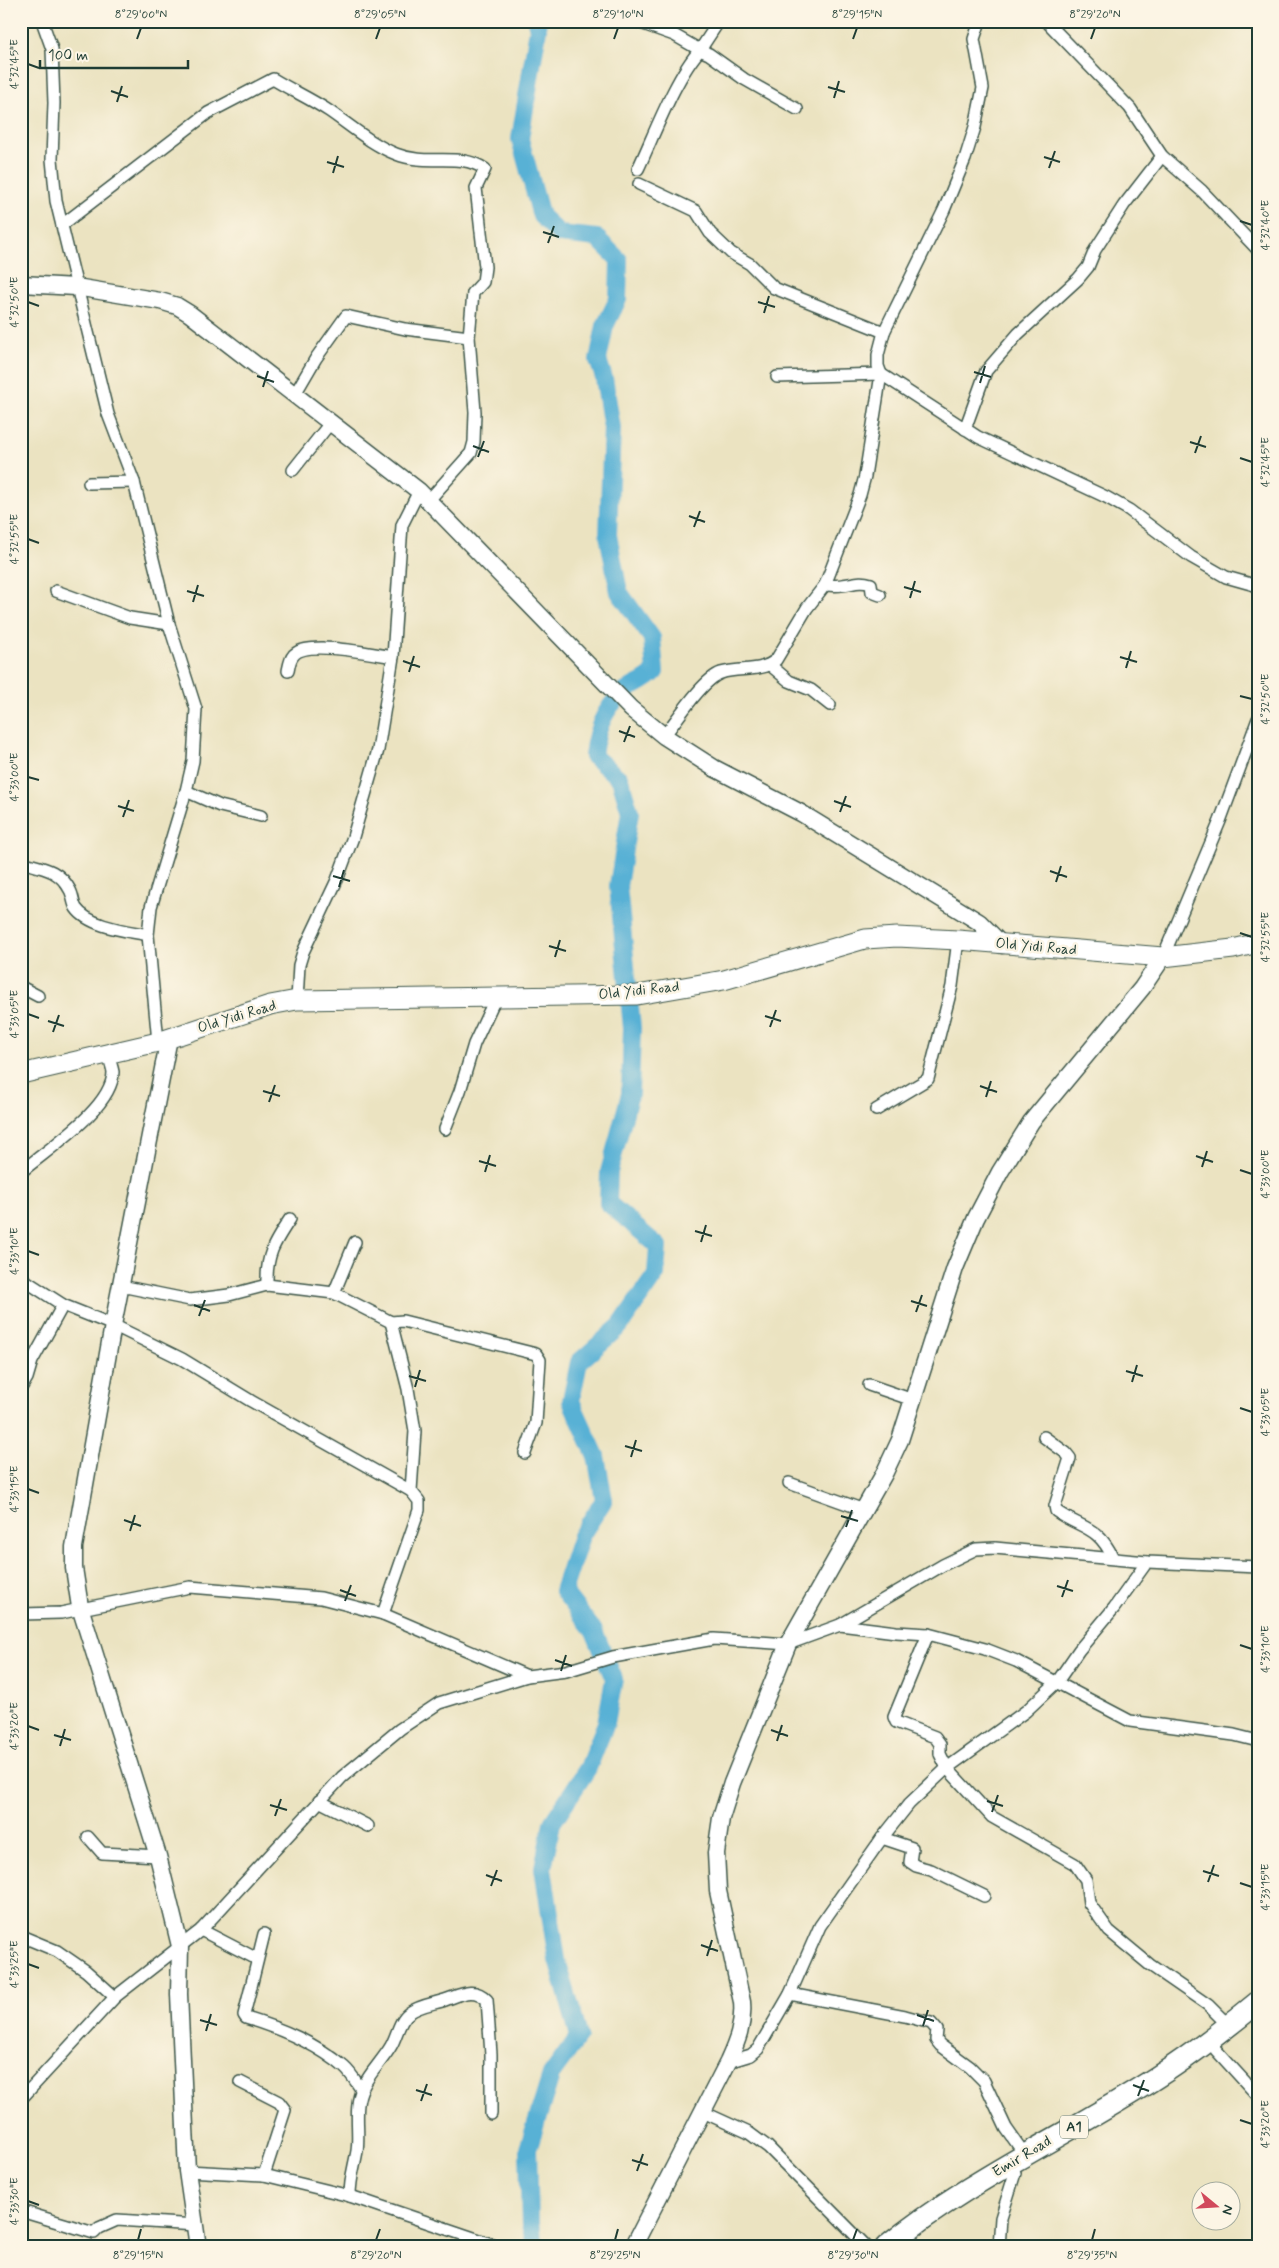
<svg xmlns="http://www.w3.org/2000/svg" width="1279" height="2268" viewBox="0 0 1279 2268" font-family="Mynerve,sans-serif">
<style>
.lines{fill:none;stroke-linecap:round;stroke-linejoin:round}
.river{stroke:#58b1d5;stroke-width:18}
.street-casing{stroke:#3e5649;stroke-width:14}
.secondary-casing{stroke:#3e5649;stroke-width:19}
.primary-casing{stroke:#3e5649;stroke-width:21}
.highway-casing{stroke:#3e5649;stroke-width:24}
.street{stroke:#fff;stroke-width:11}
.secondary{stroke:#fff;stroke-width:16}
.primary{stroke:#fff;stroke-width:19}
.highway{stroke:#fff;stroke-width:21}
.ticks{fill:none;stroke:#1f3d34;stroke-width:2}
.labels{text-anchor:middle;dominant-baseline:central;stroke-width:5;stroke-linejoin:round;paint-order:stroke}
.shield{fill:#fcf5e5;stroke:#617469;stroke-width:1}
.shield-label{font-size:14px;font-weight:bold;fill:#1f3d34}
.street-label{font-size:15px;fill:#1f3d34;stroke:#fcf5e5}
.neatline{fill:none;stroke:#1f3d34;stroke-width:2}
.ticks-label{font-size:12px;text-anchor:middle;fill:#1f3d34}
</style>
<rect width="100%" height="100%" fill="#fcf5e5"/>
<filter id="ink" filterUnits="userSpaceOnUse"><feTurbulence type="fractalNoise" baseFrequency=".02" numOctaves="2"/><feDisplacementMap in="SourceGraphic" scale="10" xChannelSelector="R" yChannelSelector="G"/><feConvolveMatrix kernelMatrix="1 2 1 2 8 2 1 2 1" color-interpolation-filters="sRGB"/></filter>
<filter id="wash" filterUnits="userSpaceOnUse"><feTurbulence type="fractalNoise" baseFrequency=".0096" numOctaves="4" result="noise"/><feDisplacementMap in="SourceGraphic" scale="20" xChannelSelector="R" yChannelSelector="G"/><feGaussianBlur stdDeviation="1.12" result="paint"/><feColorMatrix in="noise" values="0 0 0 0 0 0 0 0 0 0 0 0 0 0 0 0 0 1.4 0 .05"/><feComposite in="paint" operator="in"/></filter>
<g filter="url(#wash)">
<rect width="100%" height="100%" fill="#ebe3c1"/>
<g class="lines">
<path class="river" d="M536 2247 530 2225 528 2149 551 2075 579 2036 557 1960 543 1868 552 1823 588 1768 606 1723 614 1679 594 1631 563 1591 581 1536 604 1500 596 1456 571 1401 579 1362 620 1326 656 1274 658 1246 608 1203 609 1172 630 1094 632 1028 618 886 630 812 620 779 593 756C596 728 606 702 632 687 641 682 647 680 655 672L652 638 619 592 608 535 612 428 604 378 598 360 605 326 618 299 619 260 597 238 560 234 541 216 520 139 538 29 536 21"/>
</g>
</g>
<g filter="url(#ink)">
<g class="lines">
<g class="street-casing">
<g id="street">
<path d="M42 21 52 49 54 103 52 159 56 201 108 414 134 482 169 624 196 709 193 761 186 791 151 907 148 935 158 1042"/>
<path d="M635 21 674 35 700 50 719 21"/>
<path d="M1046 21 1130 108 1162 156 1202 191 1258 250"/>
<path d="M638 169C654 135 676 76 700 50L709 54 744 79 797 109"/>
<path d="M639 184 696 211 710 233 731 253 750 264 774 288 884 332"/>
<path d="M62 225 208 113 273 79C291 90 311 99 329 111 351 126 371 144 396 154 428 167 458 151 485 169L476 188 485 267 483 282 473 293 469 337 475 412 474 442 471 453 429 500"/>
<path d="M777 377 881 374 978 437 1106 497 1129 510 1191 557 1226 577 1258 586"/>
<path d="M295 394 316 358 346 316 405 329 469 337"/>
<path d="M965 429 986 371 1018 334 1078 279 1088 267 1095 250 1124 205 1162 156"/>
<path d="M293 470 331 422"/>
<path d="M89 483 134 482"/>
<path d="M825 585C830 585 837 586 842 585 853 584 859 580 871 584L872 592 880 595"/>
<path d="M56 591 130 618 169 624"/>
<path d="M770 665 789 681 811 690 830 705"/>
<path d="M288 671C289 666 290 659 293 656 304 639 374 654 393 657"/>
<path d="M664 736C676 721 703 679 721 673 740 667 760 673 776 660L807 608 825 585 860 495 865 476 881 374 878 366V355L884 332 944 210 965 159 975 127 983 88 974 39 980 21"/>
<path d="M186 791 220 806 261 816"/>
<path d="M21 862C42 868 59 869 70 890 73 895 73 903 76 908 89 927 128 931 148 935"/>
<path d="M1163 957 1220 821 1258 719"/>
<path d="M21 987 38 996"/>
<path d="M297 1000 299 965 303 952 337 880 353 837 378 750 393 657 402 525 419 491"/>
<path d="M876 1110 928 1079 952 986 958 940"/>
<path d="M445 1129 460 1091 474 1044 496 997"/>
<path d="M21 1172C46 1150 113 1108 113 1072 112 1066 109 1059 108 1053"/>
<path d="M21 1278 63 1305 113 1325 182 1359 251 1401 411 1491 419 1501V1510L383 1614"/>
<path d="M267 1285C266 1255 274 1243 290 1219"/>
<path d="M121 1286 190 1300 229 1295 267 1285 334 1293 391 1322 403 1321 536 1354 540 1360 536 1423 525 1453"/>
<path d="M334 1293 355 1242"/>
<path d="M391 1322 408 1389 415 1431 411 1491"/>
<path d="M869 1385 913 1400"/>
<path d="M21 1388 27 1378 32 1361 63 1305"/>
<path d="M1044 1437 1066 1453 1070 1458 1055 1506 1056 1511C1081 1529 1098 1525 1113 1558"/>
<path d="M789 1483 864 1510"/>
<path d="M21 1614 61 1613 190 1587 321 1598 383 1614 527 1676"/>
<path d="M840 1625 943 1565 976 1549 995 1548 1147 1562 1258 1567"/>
<path d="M928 1634 894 1717 896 1722 935 1737 940 1744V1754L947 1768 992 1817 1075 1864 1086 1880 1089 1903 1109 1931 1150 1965 1208 2005 1229 2026"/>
<path d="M319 1801 368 1826"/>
<path d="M88 1837 102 1853 158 1856"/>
<path d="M882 1838 912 1848 910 1862 916 1866 931 1870 984 1896"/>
<path d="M201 1930 257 1959"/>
<path d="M264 1934 244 2015 246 2018C282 2029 316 2043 344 2067 351 2073 356 2082 361 2089"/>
<path d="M21 1936 57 1951 86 1971 115 1997"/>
<path d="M790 1994 905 2016 931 2023 937 2030 936 2040 940 2045 970 2067 984 2081 1006 2128 1025 2155"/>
<path d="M1216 2050 1258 2096"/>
<path d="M728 2062 751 2055 758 2049 790 1994 820 1926 882 1838 909 1804 947 1768 1026 1711 1057 1682 1079 1650 1114 1608 1147 1562"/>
<path d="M240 2082 279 2102 285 2110 264 2175"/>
<path d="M21 2099 115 1997 201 1930 342 1777 400 1729 439 1703 527 1676 566 1671 613 1657 714 1639 788 1644 840 1625 896 1632 928 1634 985 1649 1016 1661 1130 1721 1234 1735 1258 1741"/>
<path d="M703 2112 749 2133 768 2147 867 2247"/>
<path d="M187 2171 264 2175 350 2196 500 2247"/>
<path d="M350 2196C350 2178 354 2168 357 2151 360 2131 353 2106 363 2087 370 2072 383 2060 391 2046 397 2036 399 2020 409 2013 420 2005 433 2004 445 2000 460 1995 474 1986 487 2000L491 2054V2114"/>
<path d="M21 2211 94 2233 99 2228 117 2220 196 2225"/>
<path d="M999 2247 1001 2218 1015 2173"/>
</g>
</g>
<g class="secondary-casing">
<g id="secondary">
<path d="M21 284 76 287 160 301 177 306 190 314 419 491 631 709 664 736 714 768 801 813 979 922 1002 945"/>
<path d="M169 1038 113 1325 74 1547V1568L80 1607 158 1856 180 1946 179 1994 187 2171 198 2247"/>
<path d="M633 2247 728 2062C737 2042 744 2025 742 2002L718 1891 716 1853 721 1818 732 1783 788 1644 884 1474 900 1440 955 1268 976 1218 1000 1172 1031 1122 1142 988 1163 957"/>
</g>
</g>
<g class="primary-casing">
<path id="primary" d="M21 1074 158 1042 270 1005 297 1000 637 995 724 980 865 939 897 937 958 940 1163 957 1233 949 1258 943"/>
</g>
<g class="highway-casing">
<path id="highway" d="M886 2247C969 2179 1068 2135 1157 2077 1193 2054 1225 2029 1258 2002"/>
</g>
<use href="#street" class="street"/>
<use href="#secondary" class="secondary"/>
<use href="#primary" class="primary"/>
<use href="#highway" class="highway"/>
</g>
</g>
<path class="ticks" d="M137 39 141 28M376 39 380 28M614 39 618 28M853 39 857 28M1091 39 1095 28M28 64 39 68M828 87 845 92M111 91 128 97M834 98 839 81M117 102 122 86M1044 157 1060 162M327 162 344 167M1049 168 1055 151M333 173 338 156M1240 221 1252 225M543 232 559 237M548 243 554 226M28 302 39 306M758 302 775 307M764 313 769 296M974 372 991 377M257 376 274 382M980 383 985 366M263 387 268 371M1190 442 1206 447M473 446 489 452M1195 453 1201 436M478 457 484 441M1240 458 1252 462M689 516 705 522M694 527 700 511M28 539 39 543M904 587 921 592M187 591 204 596M910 598 915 581M193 602 198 585M1120 657 1137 662M403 661 420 667M1126 668 1131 651M409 672 414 656M1240 696 1252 699M619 731 635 737M624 742 630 726M28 777 39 780M834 801 851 807M118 806 134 811M840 812 846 796M123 817 129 800M1050 871 1067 877M333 876 350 881M1056 882 1061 866M339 887 344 870M1240 933 1252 937M549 946 566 951M555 957 560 940M28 1014 39 1018M765 1016 781 1021M48 1021 64 1026M770 1027 776 1010M53 1032 59 1015M980 1086 997 1092M263 1091 280 1096M986 1097 991 1081M269 1102 275 1085M1196 1156 1213 1162M479 1161 496 1166M1202 1167 1207 1151M1240 1170 1252 1174M485 1172 490 1155M695 1231 712 1236M701 1242 706 1225M28 1251 39 1255M911 1301 927 1306M194 1305 210 1311M916 1312 922 1295M199 1316 205 1300M1126 1371 1143 1376M409 1376 426 1381M1132 1382 1137 1365M415 1387 420 1370M1240 1408 1252 1412M625 1446 642 1451M631 1457 636 1440M28 1489 39 1493M841 1516 858 1521M124 1520 141 1526M846 1527 852 1510M130 1531 135 1515M1057 1586 1073 1591M340 1590 356 1596M1062 1597 1068 1580M345 1601 351 1585M1240 1645 1252 1649M555 1660 572 1666M561 1671 566 1655M28 1726 39 1730M771 1730 788 1736M54 1735 71 1740M777 1741 782 1725M60 1746 65 1729M987 1801 1003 1806M270 1805 287 1810M992 1812 998 1795M275 1816 281 1799M1203 1871 1219 1876M486 1875 502 1881M1208 1882 1214 1865M1240 1883 1252 1887M491 1886 497 1870M701 1945 718 1951M707 1956 712 1940M28 1964 39 1968M917 2015 934 2021M200 2020 217 2025M923 2026 928 2010M206 2031 211 2014M1133 2085 1149 2091M416 2090 432 2095M1138 2096 1144 2080M421 2101 427 2084M1240 2120 1252 2124M632 2160 648 2165M637 2171 643 2154M28 2201 39 2205M138 2240 141 2229M376 2240 380 2229M615 2240 618 2229M853 2240 857 2229M1092 2240 1095 2229"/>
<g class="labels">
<rect class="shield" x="1060" y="2115.5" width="28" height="23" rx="4"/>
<g class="shield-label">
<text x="1074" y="2127">A1</text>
</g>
<g class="street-label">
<text transform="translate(1036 947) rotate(5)">Old Yidi Road</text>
<text transform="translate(639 991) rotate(-6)">Old Yidi Road</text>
<text transform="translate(237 1017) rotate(-17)">Old Yidi Road</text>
<text transform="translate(1022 2157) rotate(-31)">Emir Road</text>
</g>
</g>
<rect width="1279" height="2268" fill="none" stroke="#fcf5e5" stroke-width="55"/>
<g transform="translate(1216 2206) rotate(108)"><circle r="24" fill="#fcf5e5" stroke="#a4ab9e"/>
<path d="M0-4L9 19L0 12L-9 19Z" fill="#d1495b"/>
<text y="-8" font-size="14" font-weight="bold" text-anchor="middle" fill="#1f3d34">N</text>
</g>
<path d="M40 60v8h148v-8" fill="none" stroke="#1f3d34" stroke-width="2.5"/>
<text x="48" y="60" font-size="15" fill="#1f3d34" stroke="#fcf5e5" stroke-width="4" paint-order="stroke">100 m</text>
<rect x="28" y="28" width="1224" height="2212" class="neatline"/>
<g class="ticks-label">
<text x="141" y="18">8°29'00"N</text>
<text x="380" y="18">8°29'05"N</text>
<text x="618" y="18">8°29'10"N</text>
<text x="857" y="18">8°29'15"N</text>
<text x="1095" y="18">8°29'20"N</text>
<text transform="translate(14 64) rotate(-90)" y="4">4°32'45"E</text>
<text transform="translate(1265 225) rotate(-90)" y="4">4°32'40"E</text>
<text transform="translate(14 302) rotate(-90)" y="4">4°32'50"E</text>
<text transform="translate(1265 462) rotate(-90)" y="4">4°32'45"E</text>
<text transform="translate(14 539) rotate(-90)" y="4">4°32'55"E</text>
<text transform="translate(1265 699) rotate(-90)" y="4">4°32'50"E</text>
<text transform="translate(14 777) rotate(-90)" y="4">4°33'00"E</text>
<text transform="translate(1265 937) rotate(-90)" y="4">4°32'55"E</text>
<text transform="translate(14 1014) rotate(-90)" y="4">4°33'05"E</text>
<text transform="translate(1265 1174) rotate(-90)" y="4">4°33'00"E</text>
<text transform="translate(14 1251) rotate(-90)" y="4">4°33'10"E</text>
<text transform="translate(1265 1412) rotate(-90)" y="4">4°33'05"E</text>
<text transform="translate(14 1489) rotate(-90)" y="4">4°33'15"E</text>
<text transform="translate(1265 1649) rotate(-90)" y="4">4°33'10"E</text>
<text transform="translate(14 1726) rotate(-90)" y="4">4°33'20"E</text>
<text transform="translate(1265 1887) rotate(-90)" y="4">4°33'15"E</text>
<text transform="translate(14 1964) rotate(-90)" y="4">4°33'25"E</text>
<text transform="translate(1265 2124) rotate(-90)" y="4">4°33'20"E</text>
<text transform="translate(14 2201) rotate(-90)" y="4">4°33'30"E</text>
<text x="138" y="2259">8°29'15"N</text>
<text x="376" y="2259">8°29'20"N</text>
<text x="615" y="2259">8°29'25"N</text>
<text x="853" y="2259">8°29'30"N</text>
<text x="1092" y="2259">8°29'35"N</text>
</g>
</svg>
